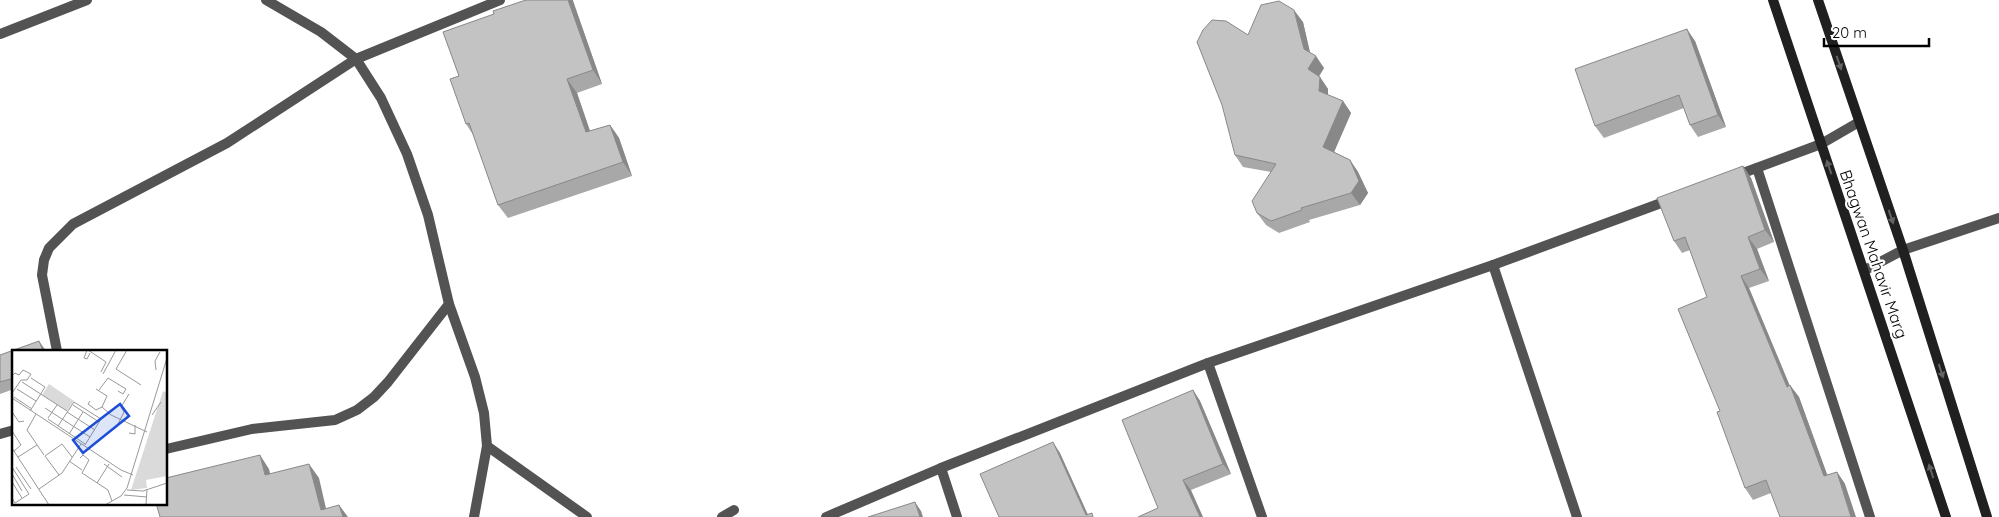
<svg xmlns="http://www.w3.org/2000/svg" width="1999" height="517" viewBox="0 0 1999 517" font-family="Quicksand,sans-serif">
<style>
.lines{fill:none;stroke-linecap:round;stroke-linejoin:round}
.lane{stroke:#535353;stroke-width:10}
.street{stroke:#535353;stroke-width:10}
.secondary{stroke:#202020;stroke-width:10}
.wall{fill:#a8a8a8}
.shaded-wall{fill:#888}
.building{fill:#c3c3c3;stroke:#888}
.oneway{fill:#636363}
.labels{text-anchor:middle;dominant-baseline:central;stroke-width:4.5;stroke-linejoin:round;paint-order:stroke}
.street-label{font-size:16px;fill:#000;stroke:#fff}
.inset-road{fill:none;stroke:#999;stroke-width:1}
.view{fill:#1d4ed8;fill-opacity:0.15;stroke:#1d4ed8;stroke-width:2.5}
.inset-edge{fill:none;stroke:#000;stroke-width:2.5}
</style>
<rect width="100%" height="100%" fill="#fff"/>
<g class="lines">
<g class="lane">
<path d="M266 0 321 32 356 59 381 98 407 154 428 215 449 304 475 377 484 413 487 446 474 517"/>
<path d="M0 34 87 0"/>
<path d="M1757 168 1870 517"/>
<path d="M57 351 42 275 44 260 49 248 73 224 227 143 356 59 500 0"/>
<path d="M0 434 14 430"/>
<path d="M487 446 587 517"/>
<path d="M166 449 252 429 335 420 357 410 374 397 388 382 449 304"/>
<path d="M722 517 734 510"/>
</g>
<g class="street">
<path d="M1735 176 1821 144 1859 122"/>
<path d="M1493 265 1577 517"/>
<path d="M1865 270 1903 250 1999 218"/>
<path d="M1208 363 1262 517"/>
<path d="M941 468 957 517"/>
<path d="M826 517 941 468 1208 363 1493 265 1672 199"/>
</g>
<g class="secondary">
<path d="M1773 0 1946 517"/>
<path d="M1818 0 1903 250 1987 517"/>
</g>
</g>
<g class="wall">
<path d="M526 0H573V1L602 84 577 93 590 131 610 125 619 138 632 176 508 218 498 205 474 136 466 124 459 76 494 14Z"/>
<path d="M1303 22 1310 53 1324 68 1319 76 1328 89V95L1343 101 1351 113 1334 152 1350 160 1358 172 1368 193 1360 205 1309 220 1310 222 1279 233 1266 225 1257 213 1271 172 1243 167 1235 155Z"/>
<path d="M1695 41 1726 127 1698 137 1690 125 1684 108 1604 138 1595 126Z"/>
<path d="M1743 166 1751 178 1774 242 1757 249 1769 281 1749 288 1790 386 1799 397 1827 475 1837 472 1845 484 1771 493 1753 500 1745 488 1720 411 1707 297 1690 250 1682 253 1674 241Z"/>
<path d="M14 351V389L0 394V355Z"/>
<path d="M1193 390 1200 401 1231 474 1191 490 1158 508Z"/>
</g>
<g class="shaded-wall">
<path d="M568 0H573V1L602 84 593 70Z"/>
<path d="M1294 10 1303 22 1312 61 1304 49Z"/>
<path d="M1687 29 1695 41 1726 127 1718 115Z"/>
<path d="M1316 56 1324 68 1316 81 1308 69Z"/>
<path d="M1320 77 1328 89V103L1319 91Z"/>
<path d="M567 79 577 93 595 146 586 132Z"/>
<path d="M1343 101 1351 113 1331 159 1323 147Z"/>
<path d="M610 125 619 138 632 176 623 162Z"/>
<path d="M1350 160 1358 172 1368 193 1360 205 1351 193Z"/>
<path d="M1743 166 1751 178 1774 242 1765 230Z"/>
<path d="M1748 237 1757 249 1769 281 1760 269Z"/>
<path d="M1741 276 1749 288 1793 394 1790 385 1799 397 1832 488 1824 476Z"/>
<path d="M39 341 46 351H43Z"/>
<path d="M1193 390 1200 401 1231 474 1223 464Z"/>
<path d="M1053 442 1060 453 1089 517H1087Z"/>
<path d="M260 455 269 469 274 489 265 475Z"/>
<path d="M309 464 319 478 328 517 321 510Z"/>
<path d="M1837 472 1845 484 1856 517H1851Z"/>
<path d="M1183 480 1191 490 1203 517H1200Z"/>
<path d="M915 502 921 511 923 517H920Z"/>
<path d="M339 505 348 517H343Z"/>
</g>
<g class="building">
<path d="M526 0H568L593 70 567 79 586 132 610 125 623 162 498 205 469 123 466 124 450 79 459 76 443 32 494 14 493 11Z"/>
<path d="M1279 1 1294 10 1304 49 1316 56 1308 69 1320 77 1319 91 1343 101 1323 147 1350 160 1359 181 1351 193 1301 208 1302 210 1271 221 1257 213 1252 201 1276 164 1235 155 1222 105 1197 42 1203 30 1212 20 1226 21 1248 35 1261 5Z"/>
<path d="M1687 29 1718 115 1690 125 1679 95 1595 126 1575 69Z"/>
<path d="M1743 166 1765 230 1748 237 1760 269 1741 276 1787 387 1790 385 1824 476 1837 472 1851 517H1780L1766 480 1745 488 1717 412 1720 411 1678 309 1707 297 1685 237 1674 241 1657 198Z"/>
<path d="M39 341 43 351H14V378L0 382V355Z"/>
<path d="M1193 390 1223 464 1183 480 1200 517H1138L1158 508 1122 420Z"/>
<path d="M1053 442 1086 515 1092 513 1093 517H999L980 474Z"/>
<path d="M260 455 265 475 309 464 321 510 339 505 343 517H160L156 503H166V478Z"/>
<path d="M915 502 920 517H868Z"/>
</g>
<defs><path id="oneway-solid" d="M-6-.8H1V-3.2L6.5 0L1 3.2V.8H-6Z" transform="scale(1.25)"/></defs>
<g class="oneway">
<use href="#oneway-solid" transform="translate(1839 63) rotate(71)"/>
<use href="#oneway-solid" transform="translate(1829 167) rotate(-109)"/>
<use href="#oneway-solid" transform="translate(1891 217) rotate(71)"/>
<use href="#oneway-solid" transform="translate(1941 371) rotate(72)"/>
<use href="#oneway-solid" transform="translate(1931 471) rotate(-108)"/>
</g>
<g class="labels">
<g class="street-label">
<text transform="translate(1874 254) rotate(71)">Bhagwan Mahavir Marg</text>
</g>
</g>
<g transform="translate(12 350)">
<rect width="155" height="155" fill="#fff"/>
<path d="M37 34 62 51 55 61 30 45ZM151 41 155 43V126L134 130 135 138 119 140Z" fill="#dadada"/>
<path class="inset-road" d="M75 0 72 8 75 9 78 3M76 0 94 12 89 22M115 0 104 19 129 35M144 20 143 11 148 2M91 24 104 0M0 26 3 23 7 25 11 20 19 24 15 30H9L0 43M10 32 55 61M5 39 24 51M84 39 95 46 90 57 99 65 135 82M87 40 96 28 114 39 111 44 106 41M2 47 20 59M0 48 109 120 121 125M78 51 76 54 84 60 90 57M61 55 87 72M33 58 78 87M18 61 33 37 19 28M0 62 7 72 12 71M55 62 83 80M24 64 15 80 32 105M140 65 149 52M36 68 45 55M36 69 73 94M46 76 62 52 89 69 73 95M105 76 112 62 109 57 117 44M0 81 9 95 2 101M117 83 123 84V75M57 84 71 62M0 98 37 155M6 107 25 95M68 108 71 105 77 110 70 123 96 140 100 151M57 111 70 120M92 114 110 127M0 117 17 144 3 153 0 148M4 117 19 139M0 124 10 141M47 125 33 106 50 94 60 107M0 132 10 148M85 133 97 114M27 139 50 123 69 94M115 140 131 141 155 133M112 145 135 147M93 155 109 146 115 138 155 8M134 155 135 139"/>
<path class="view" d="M108 54 117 66 71 103 61 90Z"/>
<rect width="155" height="155" class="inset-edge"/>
</g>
<path d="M1824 38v8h105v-8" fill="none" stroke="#000000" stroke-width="2.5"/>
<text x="1832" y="38" font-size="15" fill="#000000" stroke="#ffffff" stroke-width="4" paint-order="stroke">20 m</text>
</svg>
